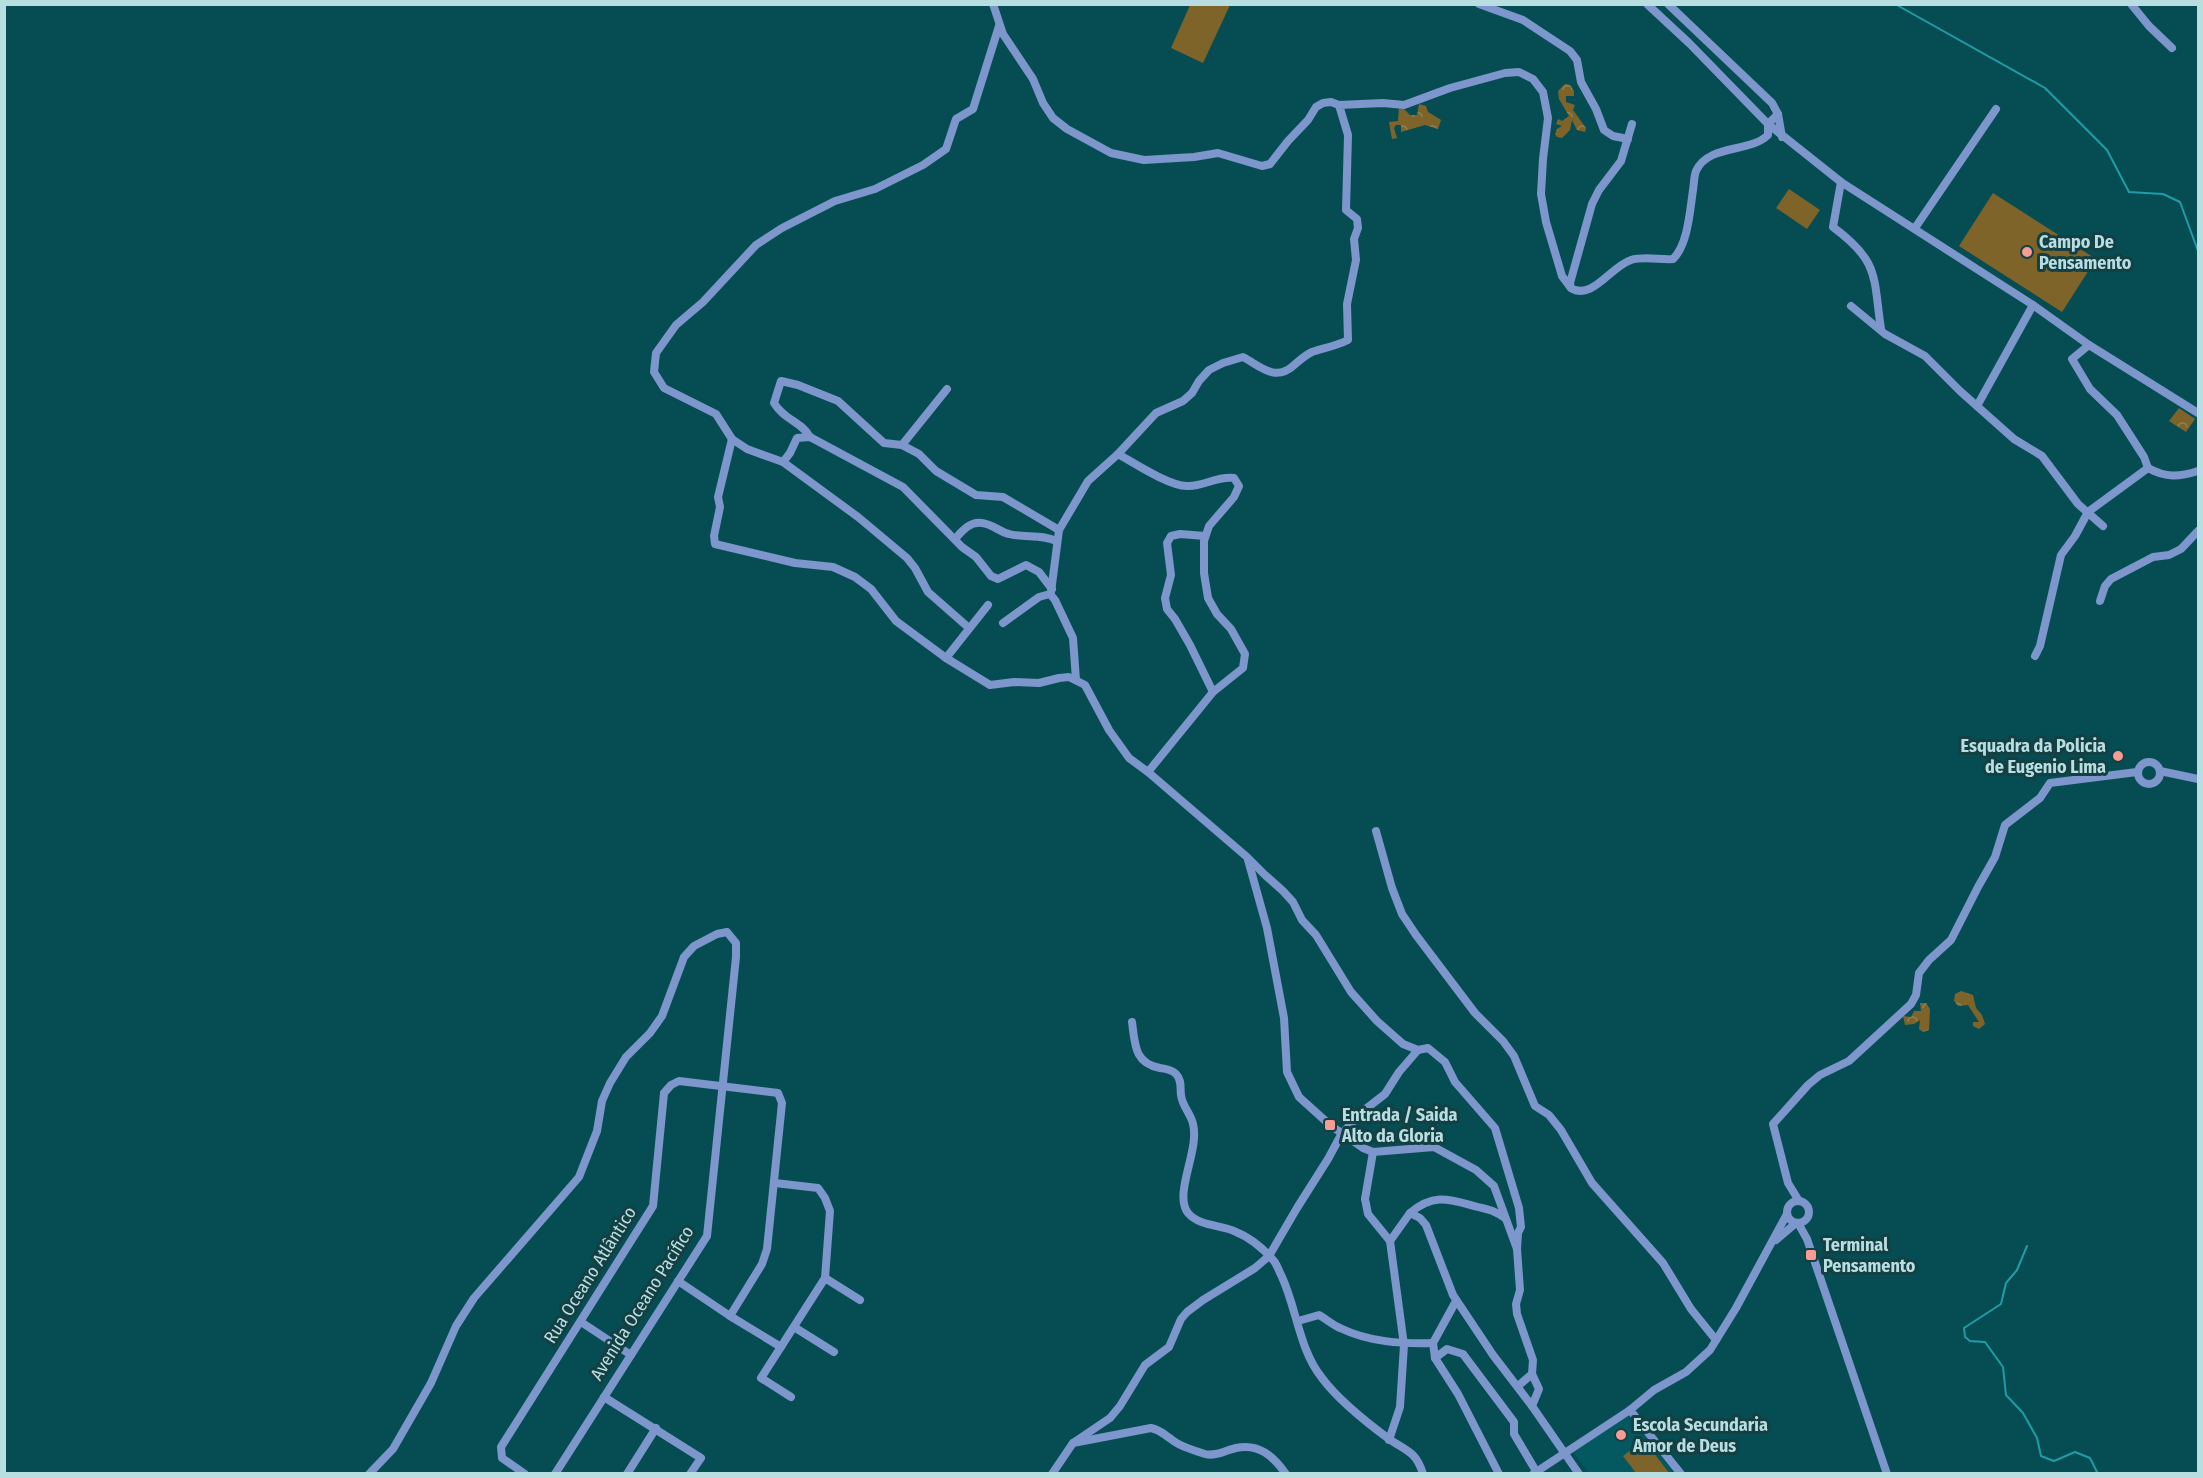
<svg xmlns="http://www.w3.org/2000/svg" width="2203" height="1478" viewBox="0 0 2203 1478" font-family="'Fira Sans Condensed',sans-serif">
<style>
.built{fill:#045960}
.grass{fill:#7f642a}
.forest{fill:url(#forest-crowns)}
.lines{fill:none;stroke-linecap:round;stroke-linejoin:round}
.stream{stroke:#219ca7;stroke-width:2}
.minor{stroke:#7d96cb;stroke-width:8}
.poi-dot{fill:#f59c95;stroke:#144044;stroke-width:2}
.labels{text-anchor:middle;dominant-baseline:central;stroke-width:6;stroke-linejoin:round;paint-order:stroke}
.poi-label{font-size:18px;font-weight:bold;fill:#b9dee2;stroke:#144044;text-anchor:start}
.street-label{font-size:18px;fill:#b9dee2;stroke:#144044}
</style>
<defs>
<pattern id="forest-crowns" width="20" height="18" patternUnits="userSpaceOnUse" patternTransform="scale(1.5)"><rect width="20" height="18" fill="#7f642a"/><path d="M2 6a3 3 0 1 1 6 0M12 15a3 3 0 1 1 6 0" fill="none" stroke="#948153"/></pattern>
</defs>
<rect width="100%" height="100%" fill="#054d53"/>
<path class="built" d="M1628 1416 1674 1473H1589L1573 1452Z"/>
<g class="grass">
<path d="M1190 5H1230L1203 63 1171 48Z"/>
<path d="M1789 189 1820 210 1807 229 1776 208Z"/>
<path d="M1993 193 2096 259 2062 312 1959 246Z"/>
<path d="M1644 1440 1669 1473H1636L1623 1456Z"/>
</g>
<g class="forest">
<path d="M1565 84 1570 85 1574 91V96H1566V102L1575 105 1573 110 1586 128 1585 132 1577 130 1572 120 1570 130 1562 138 1557 137 1555 134 1557 129 1562 126 1556 124 1558 119 1562 121 1569 116 1559 99 1558 91Z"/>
<path d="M1419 104 1426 106 1428 112 1441 120 1438 129 1425 125 1401 132V125H1396L1394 128 1397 138 1392 139 1389 122 1398 121 1399 107 1405 110 1410 115H1417Z"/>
<path d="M2179 408 2195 419 2186 432 2169 421Z"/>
<path d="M1961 991 1973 995 1976 1008 1982 1015 1985 1024 1979 1029 1973 1026V1022H1979L1968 1005 1958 1006 1954 1001 1955 994Z"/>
<path d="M1920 1003H1926L1930 1009 1929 1030 1923 1032 1919 1029 1920 1020 1914 1024 1905 1025 1903 1016 1911 1017 1914 1011H1921Z"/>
</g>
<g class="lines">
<g class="stream">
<path d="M1895 4 2045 88 2107 150 2129 192 2163 194 2180 202 2198 251"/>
<path d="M2027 1246 2017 1270 2006 1283 2001 1304 1964 1328 1965 1337 1970 1341 1985 1342 2003 1367 2006 1395 2023 1413 2037 1438 2041 1456 2054 1461 2075 1452 2090 1458 2098 1474"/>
</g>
<g class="minor">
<path d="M993 4 1003 34 1033 79 1043 103 1053 118 1067 129 1111 153 1144 160 1194 157 1218 153 1262 166 1270 164 1288 141 1308 120 1316 107 1323 103 1331 102 1339 105"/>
<path d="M1479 4 1523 20 1570 51 1577 60 1581 82 1596 109 1604 130 1613 136 1628 139"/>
<path d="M1647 4 1689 43 1768 124 1841 182 2033 305 2089 345 2198 413"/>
<path d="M1668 4 1772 103 1778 114 1782 137"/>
<path d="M2131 4 2149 26 2172 48"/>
<path d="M1632 124 1621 161 1599 190 1592 204 1570 283 1571 288C1592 301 1610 267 1631 260 1643 256 1661 260 1673 259 1688 245 1690 210 1693 190 1694 184 1694 176 1696 171 1708 144 1750 153 1768 135V124L1778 114"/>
<path d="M1841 182 1833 227C1880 262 1873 276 1881 329"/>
<path d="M1915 228 1996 109"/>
<path d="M1851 306 1885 334 1925 356 1960 391 2014 439 2042 456 2078 504 2103 526"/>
<path d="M2089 345 2072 359 2090 389 2117 415 2144 457 2148 468"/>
<path d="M1977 406 2033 305"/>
<path d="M810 437C801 421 785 421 774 403L781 381 798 385 838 401 884 443 902 445 919 454 936 471 976 495 1003 497 1059 530"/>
<path d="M732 439 716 414 664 388 654 372 656 353 676 325 703 302 756 245 782 228 835 201 875 189 923 165 946 149 956 119 973 109 999 26"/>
<path d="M902 445 947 389"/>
<path d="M1118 454 1156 413 1183 401 1192 393 1199 381 1209 370 1223 363 1243 357C1260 366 1275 382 1293 366 1299 361 1305 355 1312 352 1324 348 1336 346 1348 340L1347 304 1356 260 1354 239 1358 228 1357 219 1346 210 1348 135 1339 105 1383 103 1404 105 1450 88 1505 73 1519 72 1533 79 1543 92 1548 118 1543 159 1541 194 1546 222 1562 276 1571 288"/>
<path d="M783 462 858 517 907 558 915 568 928 592 969 628"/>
<path d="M1205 536 1180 534 1171 536 1167 543 1171 575 1165 598 1167 609 1175 619 1190 645 1213 692"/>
<path d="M955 539C962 531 970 521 982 523 992 524 1000 532 1009 534 1024 538 1043 534 1056 541"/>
<path d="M1052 589 1039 572 1026 565 998 579 991 576 976 557 962 547 903 487 810 437 797 438 790 453 783 462 747 449 732 439 718 497 720 507 714 536 715 544 795 563 833 567 855 577 871 589 896 621 946 658 990 685 1014 682 1039 683 1059 678 1069 677 1085 685 1109 730 1129 758 1148 772 1247 857 1265 875 1283 891 1293 902 1302 920 1316 935 1351 992 1377 1021 1403 1044 1418 1050 1399 1072 1385 1094 1367 1108 1342 1133 1328 1159 1297 1208 1269 1256 1255 1268 1203 1300 1187 1312 1181 1319 1169 1347 1145 1365 1120 1406 1110 1418 1073 1443"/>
<path d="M1051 592 1059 530 1088 481 1118 454C1134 463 1169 486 1187 486 1203 487 1216 476 1234 478L1239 486 1234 497 1209 526 1204 541V573L1208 598 1217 614 1231 629 1245 654 1243 668 1213 692 1148 772"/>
<path d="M2100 601 2105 586 2111 579 2153 557 2169 555 2181 549 2198 531"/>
<path d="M1003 623 1039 597 1050 594 1055 600 1073 638 1076 680"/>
<path d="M2035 656 2040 646 2061 555 2075 536 2088 512 2148 468C2166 478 2179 477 2198 471"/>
<path d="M946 658 988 605"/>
<circle cx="2149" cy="773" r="11"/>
<path d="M2160 771 2198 779"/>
<path d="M1376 831 1392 888 1402 914 1416 935 1475 1013 1503 1041 1514 1056 1535 1106 1549 1115 1561 1130 1592 1183 1663 1263 1691 1309 1716 1340"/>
<path d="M1248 860 1267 928 1284 1018 1287 1072 1299 1097 1330 1125 1363 1148 1373 1152 1434 1147 1476 1170 1494 1186 1517 1249"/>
<path d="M1132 1022C1135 1044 1134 1063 1160 1068 1166 1069 1171 1069 1176 1074 1182 1080 1180 1087 1181 1095 1182 1106 1191 1114 1193 1124 1200 1150 1173 1194 1188 1213 1199 1226 1220 1225 1234 1231 1249 1237 1263 1248 1274 1261 1277 1265 1279 1271 1282 1277 1297 1310 1299 1349 1322 1378 1339 1401 1366 1422 1389 1439 1406 1451 1416 1451 1423 1474"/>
<path d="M1418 1050 1428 1048 1445 1062 1455 1082 1495 1128 1519 1208 1521 1227 1518 1233 1517 1249 1520 1290 1516 1304 1517 1314 1533 1360 1532 1374 1539 1389 1532 1406 1579 1474"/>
<path d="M1373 1152 1365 1199 1368 1214 1390 1241 1404 1345 1400 1407 1389 1440"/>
<path d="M775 1183 818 1188 825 1198 830 1211 825 1278 761 1378 791 1397"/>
<circle cx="1798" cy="1212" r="11"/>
<path d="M1799 1201 1788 1183 1773 1124 1808 1085 1820 1075 1849 1061 1911 1004 1916 995 1919 973 1929 960 1951 940 1978 887 1995 857 2005 825 2040 798 2050 783 2137 772"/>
<path d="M1410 1213C1435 1192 1451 1200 1478 1207 1489 1210 1496 1211 1505 1218"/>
<path d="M1798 1223 1807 1239 1887 1474"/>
<path d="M1776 1240 1796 1223"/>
<path d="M1390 1241 1410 1213 1420 1218 1426 1225 1453 1295 1493 1355 1532 1406"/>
<path d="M825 1278 860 1300"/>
<path d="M678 1281 730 1316 781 1347"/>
<path d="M1456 1301 1433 1343 1435 1358 1458 1394 1499 1474"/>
<path d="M1298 1321 1319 1315C1326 1319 1333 1325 1340 1328 1369 1342 1401 1344 1433 1343"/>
<path d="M581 1322 631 1355"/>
<path d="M794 1327 834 1352"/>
<path d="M1435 1358 1447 1349 1463 1354 1514 1422V1434L1536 1471"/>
<path d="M1518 1386 1532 1374"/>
<path d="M604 1397 701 1458 690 1474"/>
<path d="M1630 1410 1681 1474"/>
<path d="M369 1474 393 1449 431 1383 456 1326 474 1298 579 1177 597 1131 602 1101 610 1083 626 1057 650 1033 662 1016 684 957 694 946 717 934 727 932 736 943V957L707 1236 555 1474"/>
<path d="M525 1474 502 1458 501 1447 653 1206 664 1093 671 1085 679 1081 778 1093 782 1103 767 1249 762 1264 730 1316"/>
<path d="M627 1474 656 1428"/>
<path d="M1052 1474 1073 1443 1151 1428C1161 1430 1163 1434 1171 1439 1179 1446 1195 1451 1205 1454 1216 1457 1226 1450 1236 1448 1259 1443 1273 1456 1286 1474"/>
<path d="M1533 1474 1630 1410 1654 1390 1686 1372 1710 1350 1736 1308 1787 1214"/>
</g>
</g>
<g class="poi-dot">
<circle cx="2027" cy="252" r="6"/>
<circle cx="2118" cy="756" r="6"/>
<rect x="1324" y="1119" width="12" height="12" rx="3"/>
<rect x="1805" y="1249" width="12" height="12" rx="3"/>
<circle cx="1621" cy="1435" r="6"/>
</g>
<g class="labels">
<g class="poi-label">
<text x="2039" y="242">Campo De<tspan x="2039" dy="21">Pensamento</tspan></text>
<text x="2106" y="746" text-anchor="end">Esquadra da Policia<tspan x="2106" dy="21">de Eugenio Lima</tspan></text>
<text x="1342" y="1115">Entrada / Saida<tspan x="1342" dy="21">Alto da Gloria</tspan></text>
<text x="1823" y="1245">Terminal<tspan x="1823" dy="21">Pensamento</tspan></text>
<text x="1633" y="1425">Escola Secundaria<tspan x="1633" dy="21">Amor de Deus</tspan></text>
</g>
<g class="street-label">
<text transform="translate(590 1275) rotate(-58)">Rua Oceano Atlântico</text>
<text transform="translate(642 1303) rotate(-58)">Avenida Oceano Pacífico</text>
</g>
</g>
<rect width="2203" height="1478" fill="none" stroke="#b9dee2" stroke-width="12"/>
</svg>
